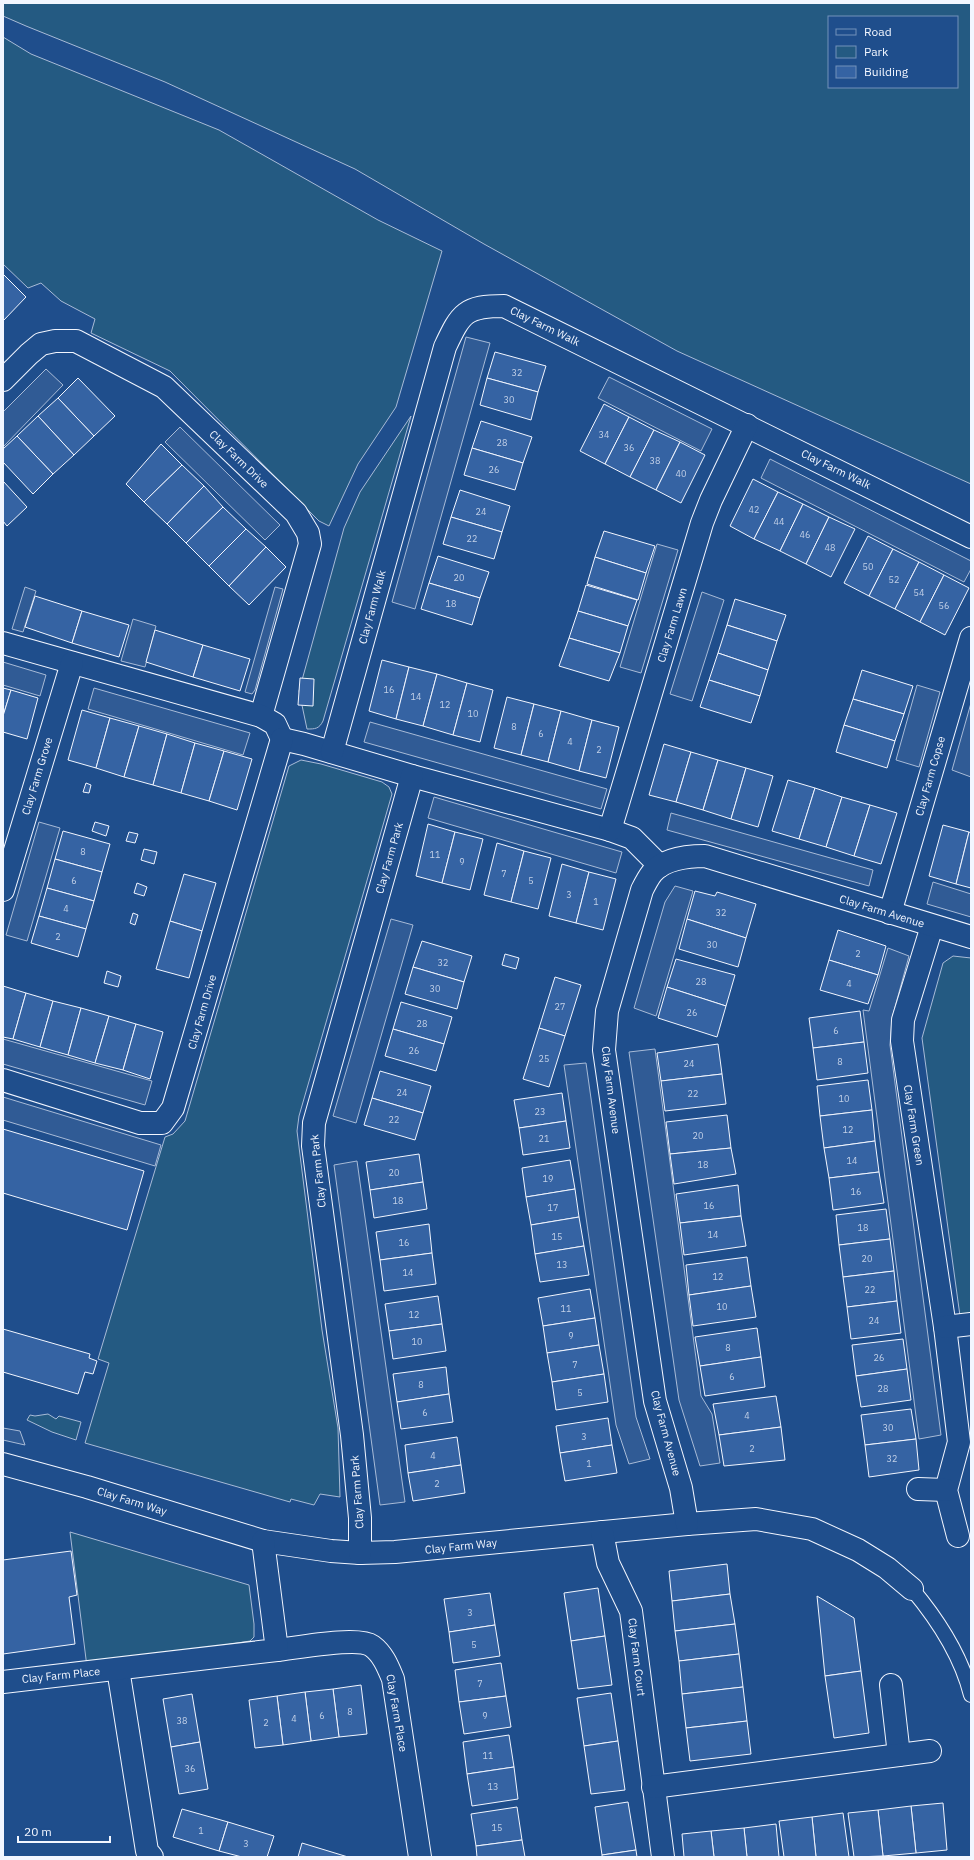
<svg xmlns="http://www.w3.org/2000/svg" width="974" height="1860" viewBox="0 0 974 1860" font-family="'IBM Plex Sans',sans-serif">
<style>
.green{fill:#245a82;stroke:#a8bbd7;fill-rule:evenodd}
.parking{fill:#305b95;stroke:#a8bbd7}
.building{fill:#3563a3;stroke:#f2f6ff}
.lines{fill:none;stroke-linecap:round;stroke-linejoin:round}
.service-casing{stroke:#f2f6ff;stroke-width:16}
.minor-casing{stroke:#f2f6ff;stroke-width:24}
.service{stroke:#1f4e8c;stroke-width:14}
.minor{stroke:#1f4e8c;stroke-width:22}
.labels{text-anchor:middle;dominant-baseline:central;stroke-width:3;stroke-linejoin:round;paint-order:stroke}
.number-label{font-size:9px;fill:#c3d1e8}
.street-label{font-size:11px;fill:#f2f6ff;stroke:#1f4e8c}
</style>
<rect width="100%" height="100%" fill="#1f4e8c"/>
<g class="green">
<path d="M3 3H971V484L677 351 484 244 355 169 165 82 26 26 3 16ZM829 17H957V87H829Z"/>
<path d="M3 37 31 54 219 130 378 220 442 251 396 407 358 464 329 526 319 521 170 371 91 333 95 319 61 301 41 283 28 288 3 264Z"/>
<path d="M411 416 323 721C319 729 315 729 307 729L299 691 344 528 360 492Z"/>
<path d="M301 760 321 764 382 782 389 787 392 794 299 1116 297 1131 322 1330 338 1428 340 1497 320 1494 314 1505 291 1499 290 1502 85 1443 109 1363 98 1359 165 1137 173 1134 185 1121 289 766Z"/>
<path d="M953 956 971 958V1314L960 1316 922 1038 943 963Z"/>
<path d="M48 1414 56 1419 59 1416 81 1422 76 1440 52 1432 27 1420 30 1415 35 1416Z"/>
<path d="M70 1532 249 1585 254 1624V1637L250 1641 87 1667Z"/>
</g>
<g class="parking">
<path d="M466 337 490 343 415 609 392 602Z"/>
<path d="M46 369 63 385 3 447V412Z"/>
<path d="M609 377 712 429 701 451 598 398Z"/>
<path d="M180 427 280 525 265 540 165 442Z"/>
<path d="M770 459 971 561V569L964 582 761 478Z"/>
<path d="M657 544 678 550 641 673 620 667Z"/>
<path d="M25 587 36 591 23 632 12 629Z"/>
<path d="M275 587 283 589 255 690 252 694 245 692Z"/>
<path d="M702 592 724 600 692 701 670 694Z"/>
<path d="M133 619 156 626 145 667 121 661Z"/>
<path d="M3 662 46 675 40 696 3 685Z"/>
<path d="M917 685 940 692 919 767 896 760Z"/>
<path d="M94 688 250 733 243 755 88 709Z"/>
<path d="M971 703V777L952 770Z"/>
<path d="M370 722 607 789 601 809 364 742Z"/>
<path d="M434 797 622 852 616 873 428 818Z"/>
<path d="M671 813 873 870 869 886 667 830Z"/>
<path d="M39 822 60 828 27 941 6 935Z"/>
<path d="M933 882 971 894V917L927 904Z"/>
<path d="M675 886 693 891 656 1016 634 1008 665 902Z"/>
<path d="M391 919 413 925 356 1123 333 1116Z"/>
<path d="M888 948 909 956 892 1018 890 1045 941 1435 919 1439 863 1010 869 1011Z"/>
<path d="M3 1039 152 1081 145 1105 3 1064Z"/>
<path d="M655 1049 701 1396 712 1414 720 1463 700 1466 679 1400 629 1052Z"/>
<path d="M586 1063 636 1417 650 1459 629 1464 616 1425 564 1065Z"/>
<path d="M3 1097 161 1145 155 1166 3 1120Z"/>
<path d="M357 1161 405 1502 380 1505 334 1165Z"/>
<path d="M3 1428 20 1431 25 1445 3 1440Z"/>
</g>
<g class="building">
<path d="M3 274 26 297 3 321Z"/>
<path d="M495 352 546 366 538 392 487 378Z"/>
<path d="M78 378 115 416 94 436 58 398Z"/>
<path d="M487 378 538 392 531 420 480 405Z"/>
<path d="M58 398 94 436 74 455 38 416Z"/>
<path d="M604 404 629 417 605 464 580 451Z"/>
<path d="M38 416 74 455 53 474 17 436Z"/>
<path d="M629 417 654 430 630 477 605 464Z"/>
<path d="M481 421 532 437 523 463 472 448Z"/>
<path d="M654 430 680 442 656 490 630 477Z"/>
<path d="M17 436 53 474 33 494 3 462V449Z"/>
<path d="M680 442 705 455 681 503 656 490Z"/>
<path d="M161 444 182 465 144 502 126 484Z"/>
<path d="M472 448 523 463 515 490 464 475Z"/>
<path d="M182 465 204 486 167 524 144 502Z"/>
<path d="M753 479 778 492 754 539 730 526Z"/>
<path d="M3 481 27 507 7 526 3 521Z"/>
<path d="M204 486 223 507 186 543 167 524Z"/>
<path d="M460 490 510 506 502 532 451 517Z"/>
<path d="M778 492 803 504 780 551 754 539Z"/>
<path d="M803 504 829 517 806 564 780 551Z"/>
<path d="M223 507 246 529 209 566 186 543Z"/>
<path d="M451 517 502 532 494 559 443 544Z"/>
<path d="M829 517 855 529 831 577 806 564Z"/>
<path d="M246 529 266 547 229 586 209 566Z"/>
<path d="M604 531 655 546 646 573 595 557Z"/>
<path d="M868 536 893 549 869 596 844 583Z"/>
<path d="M266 547 286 567 249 605 229 586Z"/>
<path d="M893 549 919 562 895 609 869 596Z"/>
<path d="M438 556 489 572 480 598 429 583Z"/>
<path d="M595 557 646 573 638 600 587 584Z"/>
<path d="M919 562 944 575 920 622 895 609Z"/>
<path d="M944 575 969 588 945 635 920 622Z"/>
<path d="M429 583 480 598 472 625 421 609Z"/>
<path d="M586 585 637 600 628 626 578 611Z"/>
<path d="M35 596 82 611 72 643 25 627Z"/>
<path d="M735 599 786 615 777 641 727 625Z"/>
<path d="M82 611 129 625 119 657 72 643Z"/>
<path d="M578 611 628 626 620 653 569 638Z"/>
<path d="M727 625 777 641 768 670 718 653Z"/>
<path d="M155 630 203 645 193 677 146 662Z"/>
<path d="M569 638 620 653 609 681 559 666Z"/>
<path d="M203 645 250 659 240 691 193 677Z"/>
<path d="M718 653 768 670 760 696 709 680Z"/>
<path d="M382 660 409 667 396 719 369 711Z"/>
<path d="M409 667 437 674 423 726 396 719Z"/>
<path d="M862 670 913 686 904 714 853 699Z"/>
<path d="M437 674 467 683 453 735 423 726Z"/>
<path d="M300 678 314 679 313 706 298 705Z"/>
<path d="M709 680 760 696 751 723 700 707Z"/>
<path d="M467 683 493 690 480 742 453 735Z"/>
<path d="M3 688 11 690 3 716Z"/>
<path d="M11 690 38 698 27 739 3 732V716Z"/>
<path d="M507 697 534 704 521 755 494 748Z"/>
<path d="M853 699 904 714 895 741 844 725Z"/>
<path d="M534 704 561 711 548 762 521 755Z"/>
<path d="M82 710 110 718 96 768 68 760Z"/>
<path d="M561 711 592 720 579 771 548 762Z"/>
<path d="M110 718 139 726 124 777 96 768Z"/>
<path d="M592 720 619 727 606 778 579 771Z"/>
<path d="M844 725 895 741 887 768 836 752Z"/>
<path d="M139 726 167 734 153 785 124 777Z"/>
<path d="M167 734 195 743 181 793 153 785Z"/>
<path d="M195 743 224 751 209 801 181 793Z"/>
<path d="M664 744 691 752 676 802 649 795Z"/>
<path d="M224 751 252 759 237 810 209 801Z"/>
<path d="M691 752 718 760 703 810 676 802Z"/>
<path d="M718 760 746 768 731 819 703 810Z"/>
<path d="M746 768 773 776 758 827 731 819Z"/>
<path d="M788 780 815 788 799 839 772 831Z"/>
<path d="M86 783 91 785 89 793 83 792Z"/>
<path d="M815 788 842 797 826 847 799 839Z"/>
<path d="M842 797 870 805 854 856 826 847Z"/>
<path d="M870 805 897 813 881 864 854 856Z"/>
<path d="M95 822 109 826 106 836 92 831Z"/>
<path d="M428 824 455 832 442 883 416 876Z"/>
<path d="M943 825 969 832 956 884 929 876Z"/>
<path d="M63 831 110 844 102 872 55 859Z"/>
<path d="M129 832 138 834 135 843 126 841Z"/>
<path d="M455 832 483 839 470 890 442 883Z"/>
<path d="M969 832 971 833V888L956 884Z"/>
<path d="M497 843 524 851 511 902 484 895Z"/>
<path d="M144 849 157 852 154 864 141 860Z"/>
<path d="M524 851 551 858 538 909 511 902Z"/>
<path d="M55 859 102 872 94 901 47 888Z"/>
<path d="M562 864 589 872 576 923 549 916Z"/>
<path d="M589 872 616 879 603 930 576 923Z"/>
<path d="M184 874 216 883 202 931 170 921Z"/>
<path d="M137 883 147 887 144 896 134 893Z"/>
<path d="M47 888 94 901 86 929 39 916Z"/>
<path d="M695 891 715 896 717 892 756 904 746 938 687 919Z"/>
<path d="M133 913 138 915 135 925 130 923Z"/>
<path d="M39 916 86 929 78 957 31 943Z"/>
<path d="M687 919 746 938 738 967 679 949Z"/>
<path d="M170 921 202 931 189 978 156 969Z"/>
<path d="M838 930 886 946 878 975 829 960Z"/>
<path d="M422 941 472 956 464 982 413 967Z"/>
<path d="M505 954 519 958 516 969 502 965Z"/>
<path d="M676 959 735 975 726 1006 667 987Z"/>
<path d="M829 960 878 975 868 1004 820 990Z"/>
<path d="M413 967 464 982 457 1009 405 994Z"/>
<path d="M107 971 121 976 118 987 104 983Z"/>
<path d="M555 977 581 985 565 1036 539 1028Z"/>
<path d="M3 986 26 993 13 1039 3 1037Z"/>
<path d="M667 987 726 1006 717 1037 658 1018Z"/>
<path d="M26 993 53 1001 40 1047 13 1039Z"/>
<path d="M53 1001 81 1008 68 1055 40 1047Z"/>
<path d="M401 1002 452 1017 444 1044 393 1029Z"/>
<path d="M81 1008 109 1016 95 1063 68 1055Z"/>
<path d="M860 1011 864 1042 813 1048 809 1018Z"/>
<path d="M109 1016 136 1024 123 1070 95 1063Z"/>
<path d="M136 1024 163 1032 150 1079 123 1070Z"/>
<path d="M539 1028 565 1036 549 1087 523 1079Z"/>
<path d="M393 1029 444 1044 436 1071 385 1056Z"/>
<path d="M864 1042 868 1073 817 1080 813 1048Z"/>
<path d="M718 1044 722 1074 661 1081 657 1053Z"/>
<path d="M380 1071 431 1086 423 1113 372 1098Z"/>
<path d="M722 1074 726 1104 665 1111 661 1081Z"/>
<path d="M868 1080 872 1110 820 1116 817 1086Z"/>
<path d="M562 1093 566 1121 519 1128 514 1100Z"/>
<path d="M372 1098 423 1113 415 1140 364 1125Z"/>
<path d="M872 1110 875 1141 824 1148 820 1116Z"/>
<path d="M727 1115 731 1148 670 1154 666 1122Z"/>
<path d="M566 1121 570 1148 523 1155 519 1128Z"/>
<path d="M3 1129 144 1171 127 1230 3 1193Z"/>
<path d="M875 1141 879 1172 829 1178 824 1148Z"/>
<path d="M731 1148 736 1174 674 1184 670 1154Z"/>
<path d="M419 1154 423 1182 370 1190 366 1162Z"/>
<path d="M570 1160 575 1189 526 1197 522 1168Z"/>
<path d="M879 1172 884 1203 833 1210 829 1178Z"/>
<path d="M423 1182 427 1209 374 1218 370 1190Z"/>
<path d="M738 1185 741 1216 680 1223 676 1194Z"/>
<path d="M575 1189 579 1217 531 1225 526 1197Z"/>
<path d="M886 1209 890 1239 839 1245 836 1215Z"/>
<path d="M741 1216 746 1246 684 1255 680 1223Z"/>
<path d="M579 1217 584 1246 535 1254 531 1225Z"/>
<path d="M429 1224 432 1253 380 1260 376 1232Z"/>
<path d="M890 1239 894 1271 843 1277 839 1245Z"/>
<path d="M584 1246 589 1275 540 1282 535 1254Z"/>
<path d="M432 1253 436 1284 384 1291 380 1260Z"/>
<path d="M747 1257 751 1286 689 1295 686 1265Z"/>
<path d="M894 1271 897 1301 847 1307 843 1277Z"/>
<path d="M751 1286 756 1317 693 1326 689 1295Z"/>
<path d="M590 1289 595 1318 543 1326 538 1298Z"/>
<path d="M438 1296 442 1324 389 1331 385 1304Z"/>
<path d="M897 1301 901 1333 851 1339 847 1307Z"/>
<path d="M595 1318 599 1345 547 1353 543 1326Z"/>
<path d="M442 1324 446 1351 393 1359 389 1331Z"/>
<path d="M757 1328 761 1357 700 1366 695 1337Z"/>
<path d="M3 1329 90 1354 89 1358 97 1361 93 1374 85 1372 78 1394 3 1372Z"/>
<path d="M903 1339 907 1369 856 1376 852 1345Z"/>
<path d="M599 1345 604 1374 552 1382 547 1353Z"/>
<path d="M761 1357 765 1387 705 1396 700 1366Z"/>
<path d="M446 1367 449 1394 397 1402 393 1374Z"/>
<path d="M907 1369 911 1400 861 1407 856 1376Z"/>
<path d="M604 1374 608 1402 556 1410 552 1382Z"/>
<path d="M449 1394 453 1422 401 1429 397 1402Z"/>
<path d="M776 1396 781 1427 719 1435 713 1404Z"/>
<path d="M911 1409 916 1439 865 1445 861 1415Z"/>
<path d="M608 1418 612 1445 560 1453 556 1426Z"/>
<path d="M781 1427 785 1460 724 1466 719 1435Z"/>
<path d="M457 1437 461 1465 408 1473 405 1445Z"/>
<path d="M916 1439 919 1470 869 1477 865 1445Z"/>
<path d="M612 1445 617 1473 565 1481 560 1453Z"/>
<path d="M461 1465 465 1493 413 1501 408 1473Z"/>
<path d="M71 1551 77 1595 69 1597 75 1644 3 1654V1560Z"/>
<path d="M727 1564 730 1594 672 1601 669 1571Z"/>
<path d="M598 1588 605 1636 571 1641 564 1593Z"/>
<path d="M490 1593 495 1625 449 1632 444 1599Z"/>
<path d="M730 1594 735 1624 675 1631 672 1601Z"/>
<path d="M817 1596 854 1618 861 1671 825 1676Z"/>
<path d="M735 1624 739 1654 679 1661 675 1631Z"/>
<path d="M495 1625 500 1656 453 1663 449 1632Z"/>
<path d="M605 1636 612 1685 578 1689 571 1641Z"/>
<path d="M739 1654 743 1687 682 1694 679 1661Z"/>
<path d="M501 1663 506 1696 459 1702 455 1670Z"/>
<path d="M861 1671 869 1733 834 1738 825 1676Z"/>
<path d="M361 1685 367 1734 339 1737 333 1689Z"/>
<path d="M743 1687 747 1721 686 1728 682 1694Z"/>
<path d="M333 1689 339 1737 311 1741 305 1692Z"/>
<path d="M305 1692 311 1741 283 1745 277 1696Z"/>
<path d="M611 1693 618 1741 584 1746 577 1698Z"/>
<path d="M192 1694 200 1742 171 1747 163 1699Z"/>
<path d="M277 1696 283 1745 255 1748 249 1700Z"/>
<path d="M506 1696 511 1727 464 1734 459 1702Z"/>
<path d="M747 1721 751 1754 690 1761 686 1728Z"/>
<path d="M509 1735 514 1767 467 1774 463 1742Z"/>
<path d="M618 1741 625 1790 591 1794 584 1746Z"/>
<path d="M200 1742 208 1789 179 1794 171 1747Z"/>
<path d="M514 1767 518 1799 472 1806 467 1774Z"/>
<path d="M628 1802 636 1850 602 1855 595 1807Z"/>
<path d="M943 1803 947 1850 916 1853 911 1806Z"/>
<path d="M911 1806 916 1853 883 1856 878 1810Z"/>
<path d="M517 1807 522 1840 476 1846 471 1814Z"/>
<path d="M182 1809 228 1822 219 1851 173 1837Z"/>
<path d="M878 1810 883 1856 854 1857 848 1813Z"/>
<path d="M843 1813 849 1857H816L812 1817Z"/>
<path d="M812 1817 816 1857H784L779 1821Z"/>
<path d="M228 1822 274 1836 267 1857H242L219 1851Z"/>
<path d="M776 1824 779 1857H747L744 1828Z"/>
<path d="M744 1828 747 1857H714L711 1831Z"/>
<path d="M711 1831 714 1857H684L682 1834Z"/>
<path d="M522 1840 525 1857H477L476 1846Z"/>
<path d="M302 1843 348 1857H298Z"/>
<path d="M636 1850 637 1857H602V1855Z"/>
</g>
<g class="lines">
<g class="service-casing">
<path id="service" d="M912 1589C938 1620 961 1655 971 1695"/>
</g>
<g class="minor-casing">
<g id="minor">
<path d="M3 380 29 354 41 344 55 341H76L164 387 296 513 308 533 310 544 261 716"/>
<path d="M3 643 261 716 275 724 282 739"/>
<path d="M282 739 304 744 412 776 610 830 632 838 660 866"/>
<path d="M332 752 445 347C461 313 465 306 504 306L971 537"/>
<path d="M610 830 702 523 711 500 747 425"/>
<path d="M3 890 72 663"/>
<path d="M890 913 971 638"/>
<path d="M932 926 903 1020 902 1041 945 1327 959 1442 946 1490 958 1536"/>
<path d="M3 1080 140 1123H162L173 1108 282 739"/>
<path d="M945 1327 971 1324"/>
<path d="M3 1464 87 1487 263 1541 331 1551 360 1553 395 1552 687 1524 756 1519 812 1529 858 1550 887 1568 912 1589"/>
<path d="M918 1489 946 1490"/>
<path d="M687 1524 681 1488 655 1401 604 1050 607 1011 642 890C645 884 648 878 652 873 663 859 688 856 705 856L971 937"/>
<path d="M602 1532 608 1563 631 1611 663 1857"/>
<path d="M360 1553V1518L352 1435 313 1146 314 1123 412 776"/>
<path d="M277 1650C296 1648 358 1636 372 1646 383 1654 388 1667 393 1679L420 1857"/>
<path d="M118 1669 147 1851 152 1857"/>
<path d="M3 1682 277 1650 263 1541"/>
<path d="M891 1685 899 1755"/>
<path d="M653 1787 930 1751"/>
</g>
</g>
<use href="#service" class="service"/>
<use href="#minor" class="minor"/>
</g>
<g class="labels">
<g class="number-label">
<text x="517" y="372">32</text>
<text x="509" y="399">30</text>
<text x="604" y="434">34</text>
<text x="502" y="442">28</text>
<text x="629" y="447">36</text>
<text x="655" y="460">38</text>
<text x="494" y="469">26</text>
<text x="681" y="473">40</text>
<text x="754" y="509">42</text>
<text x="481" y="511">24</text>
<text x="779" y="521">44</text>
<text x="805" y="534">46</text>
<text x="472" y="538">22</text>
<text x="830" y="547">48</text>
<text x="868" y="566">50</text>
<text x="459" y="577">20</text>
<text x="894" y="579">52</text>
<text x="919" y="592">54</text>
<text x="451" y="603">18</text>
<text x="944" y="605">56</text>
<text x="389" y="689">16</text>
<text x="416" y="696">14</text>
<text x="445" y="704">12</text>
<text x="473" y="713">10</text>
<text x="514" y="726">8</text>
<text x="541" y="733">6</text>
<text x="570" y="741">4</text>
<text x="599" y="749">2</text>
<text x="83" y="851">8</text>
<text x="435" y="854">11</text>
<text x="462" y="861">9</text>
<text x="504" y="873">7</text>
<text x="74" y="880">6</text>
<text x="531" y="880">5</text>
<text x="569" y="894">3</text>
<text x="596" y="901">1</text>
<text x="66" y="908">4</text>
<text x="721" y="912">32</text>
<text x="58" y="936">2</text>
<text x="712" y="944">30</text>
<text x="858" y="953">2</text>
<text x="443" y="962">32</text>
<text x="701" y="981">28</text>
<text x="849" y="983">4</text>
<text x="435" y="988">30</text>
<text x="560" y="1006">27</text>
<text x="692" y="1012">26</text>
<text x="422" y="1023">28</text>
<text x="836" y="1030">6</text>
<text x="414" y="1050">26</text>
<text x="544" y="1058">25</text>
<text x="840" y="1061">8</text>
<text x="689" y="1063">24</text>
<text x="402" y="1092">24</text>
<text x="693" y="1093">22</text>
<text x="844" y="1098">10</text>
<text x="540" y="1111">23</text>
<text x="394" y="1119">22</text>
<text x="848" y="1129">12</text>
<text x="698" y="1135">20</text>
<text x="544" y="1138">21</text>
<text x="852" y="1160">14</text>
<text x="703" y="1164">18</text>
<text x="394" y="1172">20</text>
<text x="548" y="1178">19</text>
<text x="856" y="1191">16</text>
<text x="398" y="1200">18</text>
<text x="709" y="1205">16</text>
<text x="553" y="1207">17</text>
<text x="863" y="1227">18</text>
<text x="713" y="1234">14</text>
<text x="557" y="1236">15</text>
<text x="404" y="1242">16</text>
<text x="867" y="1258">20</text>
<text x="562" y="1264">13</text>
<text x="408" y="1272">14</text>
<text x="718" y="1276">12</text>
<text x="870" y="1289">22</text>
<text x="722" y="1306">10</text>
<text x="566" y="1308">11</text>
<text x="414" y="1314">12</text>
<text x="874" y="1320">24</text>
<text x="571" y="1335">9</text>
<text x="417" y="1341">10</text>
<text x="728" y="1347">8</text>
<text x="879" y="1357">26</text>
<text x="575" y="1364">7</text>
<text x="732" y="1376">6</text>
<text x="421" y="1384">8</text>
<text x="883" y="1388">28</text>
<text x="580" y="1392">5</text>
<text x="425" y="1412">6</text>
<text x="747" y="1415">4</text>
<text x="888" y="1427">30</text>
<text x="584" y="1436">3</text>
<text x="752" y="1448">2</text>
<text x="433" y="1455">4</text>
<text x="892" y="1458">32</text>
<text x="589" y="1463">1</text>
<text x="437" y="1483">2</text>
<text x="470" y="1612">3</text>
<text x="474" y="1644">5</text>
<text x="480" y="1683">7</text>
<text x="350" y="1711">8</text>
<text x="322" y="1715">6</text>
<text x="485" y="1715">9</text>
<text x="294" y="1718">4</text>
<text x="182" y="1720">38</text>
<text x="266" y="1722">2</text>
<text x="488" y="1755">11</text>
<text x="190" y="1768">36</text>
<text x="493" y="1786">13</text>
<text x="497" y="1827">15</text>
<text x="201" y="1830">1</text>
<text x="246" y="1843">3</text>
</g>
<g class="street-label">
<text transform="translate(545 326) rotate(26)">Clay Farm Walk</text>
<text transform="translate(239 459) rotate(44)">Clay Farm Drive</text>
<text transform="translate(836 469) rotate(26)">Clay Farm Walk</text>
<text transform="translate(372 607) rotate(-75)">Clay Farm Walk</text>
<text transform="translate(672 625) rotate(-73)">Clay Farm Lawn</text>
<text transform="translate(37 776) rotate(-73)">Clay Farm Grove</text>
<text transform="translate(930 776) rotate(-74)">Clay Farm Copse</text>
<text transform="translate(389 858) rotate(-74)">Clay Farm Park</text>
<text transform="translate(882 911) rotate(17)">Clay Farm Avenue</text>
<text transform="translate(202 1012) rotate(-74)">Clay Farm Drive</text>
<text transform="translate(611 1090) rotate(83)">Clay Farm Avenue</text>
<text transform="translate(914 1125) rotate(81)">Clay Farm Green</text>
<text transform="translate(318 1171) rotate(-96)">Clay Farm Park</text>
<text transform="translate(666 1433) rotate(75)">Clay Farm Avenue</text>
<text transform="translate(357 1492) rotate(-94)">Clay Farm Park</text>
<text transform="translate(132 1501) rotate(17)">Clay Farm Way</text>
<text transform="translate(461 1546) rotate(-6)">Clay Farm Way</text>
<text transform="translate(637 1657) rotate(83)">Clay Farm Court</text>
<text transform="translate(61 1675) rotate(-6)">Clay Farm Place</text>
<text transform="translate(397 1713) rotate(80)">Clay Farm Place</text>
</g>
</g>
<rect width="974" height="1860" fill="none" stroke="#f2f6ff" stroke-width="8"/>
<rect x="828" y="16" width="130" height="72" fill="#1f4e8c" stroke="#7391ba"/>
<rect x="836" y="29" width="20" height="6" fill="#1f4e8c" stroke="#7391ba"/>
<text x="864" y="36" font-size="12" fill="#f2f6ff">Road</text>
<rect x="836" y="46" width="20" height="12" fill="#245a82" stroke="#7391ba"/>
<text x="864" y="56" font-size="12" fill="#f2f6ff">Park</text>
<rect x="836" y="66" width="20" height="12" fill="#3563a3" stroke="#7391ba"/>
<text x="864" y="76" font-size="12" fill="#f2f6ff">Building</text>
<path d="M18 1836v6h92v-6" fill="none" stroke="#f2f6ff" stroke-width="2"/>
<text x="24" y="1836" font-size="12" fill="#f2f6ff" stroke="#1f4e8c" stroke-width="3" paint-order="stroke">20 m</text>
</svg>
